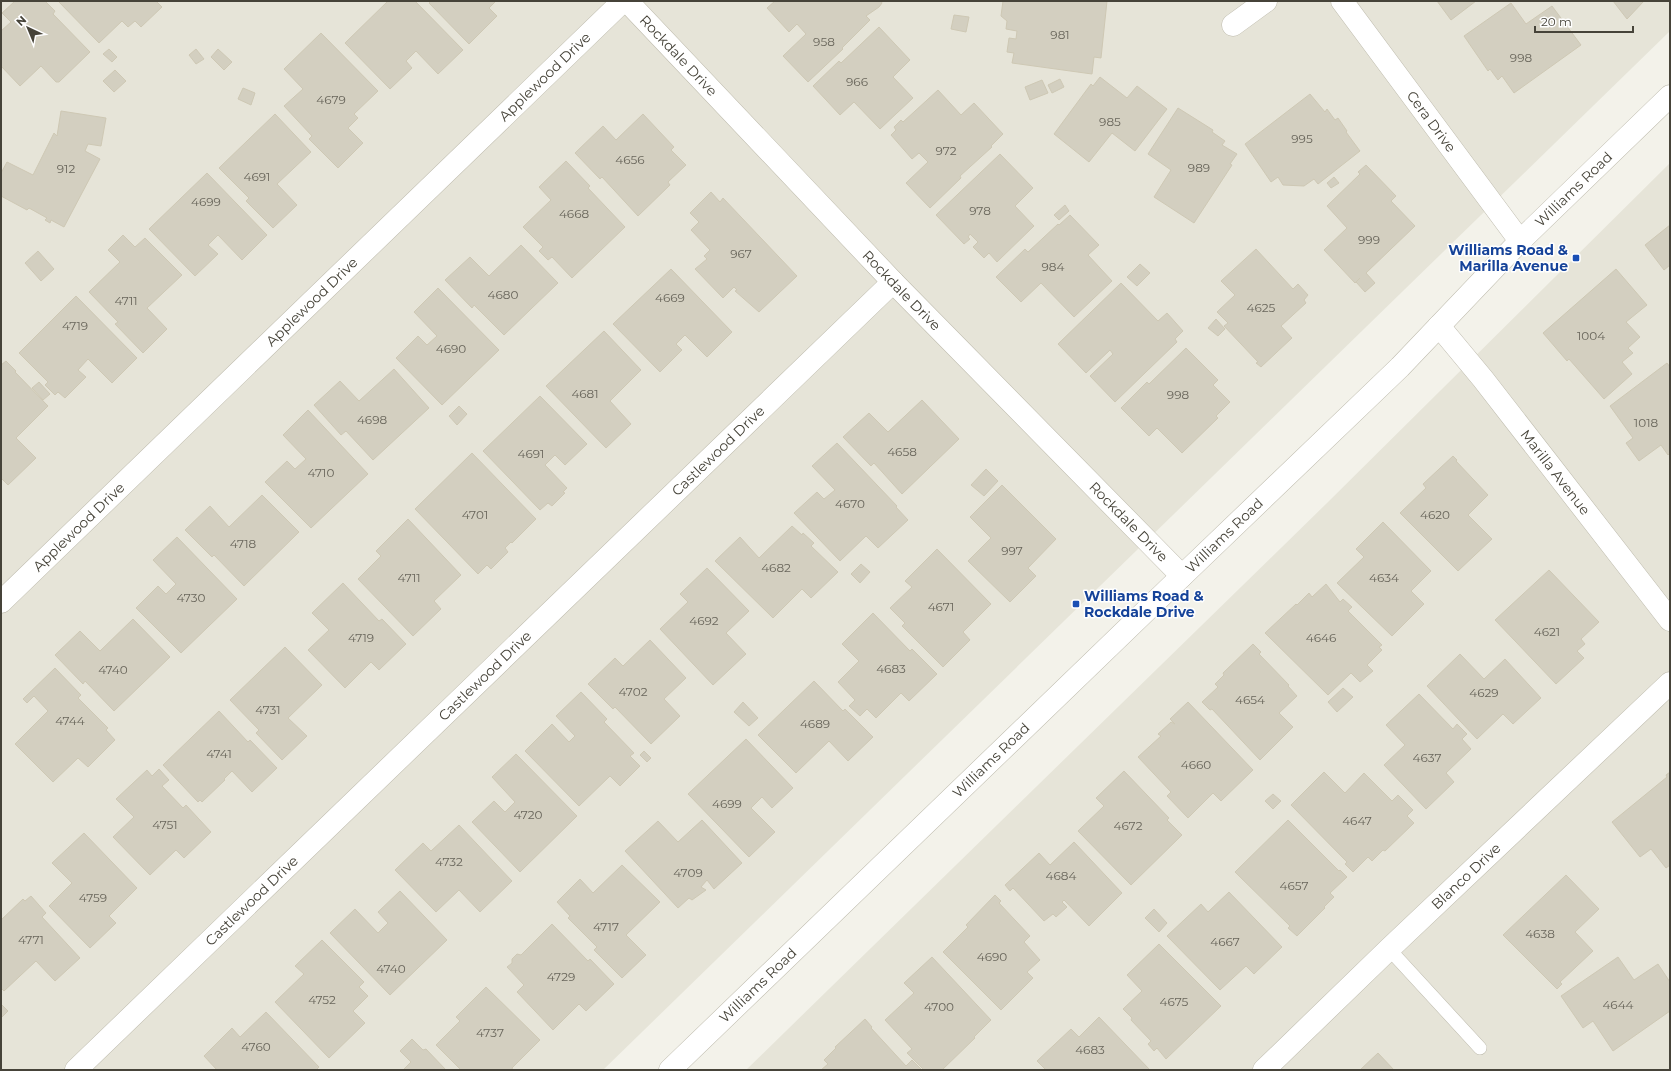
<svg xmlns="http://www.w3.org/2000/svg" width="1671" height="1071" viewBox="0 0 1671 1071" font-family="Montserrat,sans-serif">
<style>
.residential{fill:#e6e4d8}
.building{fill:#d3cfc0;stroke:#cec8b4}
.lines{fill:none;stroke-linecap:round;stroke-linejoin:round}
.service-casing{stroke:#bebbad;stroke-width:14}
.minor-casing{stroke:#bebbad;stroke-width:23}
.tertiary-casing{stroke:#bebbad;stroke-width:23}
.service{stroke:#fff;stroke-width:13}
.minor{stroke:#fff;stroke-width:22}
.tertiary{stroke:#fff;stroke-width:22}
.transit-dot{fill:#1a4fb4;stroke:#fff;stroke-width:1.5}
.labels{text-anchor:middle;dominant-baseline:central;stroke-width:3;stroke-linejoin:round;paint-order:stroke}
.number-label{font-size:12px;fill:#69665b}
.street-label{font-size:14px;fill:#464339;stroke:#fff}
.transit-label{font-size:14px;font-weight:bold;fill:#164399;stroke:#fff;text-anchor:end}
</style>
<rect width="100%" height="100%" fill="#f3f2ea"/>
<g class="residential">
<path d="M1 1H1670V31L603 1070H1Z"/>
<path d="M1670 163V1070H746L1327 503Z"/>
</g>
<g class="building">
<path d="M15 1H45L55 11 53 14 90 52 59 82H56L41 66 20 86 1 66V31L11 22 2 13Z"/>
<path d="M58 1H156L162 7 141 27 135 21 128 27 122 21 99 43Z"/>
<path d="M388 1H415L463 50 438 74 416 51 406 61 412 68 390 89 345 43Z"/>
<path d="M431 1H496L489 8 497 16 469 44 429 3Z"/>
<path d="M775 1H881L882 3 879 7 866 16 870 20 842 48 843 49 808 82 783 56 806 34 797 24 789 32 767 8Z"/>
<path d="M1003 1H1107L1101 58 1094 57 1092 74 1012 63 1014 53 1007 52 1009 38 1016 39 1017 31 1006 29 1007 21 1001 16Z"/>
<path d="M1437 1H1476L1451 20Z"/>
<path d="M1613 1H1644L1627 19Z"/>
<path d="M1511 3 1526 24 1552 6 1581 45 1514 93 1502 76 1498 80 1490 69 1488 71 1464 36Z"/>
<path d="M954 15 969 17 966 32 951 29Z"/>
<path d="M879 27 910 60 893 77 913 98 880 129 854 102 840 115 813 86 839 61 841 63Z"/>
<path d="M321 33 378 91 354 114 358 118 348 128 363 143 338 168 309 139 312 136 284 106 303 89 284 69Z"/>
<path d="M109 49 117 57 112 62 103 54Z"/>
<path d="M196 49 204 59 196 64 189 55Z"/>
<path d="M218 49 232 62 224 70 211 57Z"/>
<path d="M115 70 126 81 114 92 103 81Z"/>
<path d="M1100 77 1127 98 1137 86 1167 109 1135 151 1112 133 1089 162 1054 134 1091 84 1093 86Z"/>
<path d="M1060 79 1064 87 1052 93 1048 85Z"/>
<path d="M1042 80 1048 93 1030 100 1025 87Z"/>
<path d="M243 88 255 93 251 105 238 99Z"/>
<path d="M938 90 961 115 974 103 1003 134 991 146 992 147 960 176 961 178 930 208 906 183 928 162 919 153 912 159 891 135 896 130 894 127 901 120 903 122Z"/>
<path d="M1310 94 1325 112 1327 109 1335 120 1338 118 1347 131 1346 132 1360 151 1318 184 1314 179 1304 186 1283 185 1278 177 1271 182 1245 144Z"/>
<path d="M1178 108 1213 130 1212 132 1225 141 1222 145 1237 154 1230 164 1232 165 1194 223 1154 197 1171 170 1148 154Z"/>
<path d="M61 111 106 118 101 146 88 144 85 151 100 159 64 227 51 220 50 223 45 220 47 218 29 208 27 210 1 196V173L7 162 33 175 54 133 57 136Z"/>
<path d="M275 114 311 152 277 184 297 205 273 228 246 201 249 198 219 168Z"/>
<path d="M643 114 674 147 671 150 686 165 668 182 670 185 638 216 602 177 600 179 575 153 603 126 616 140Z"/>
<path d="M1000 154 1033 188 1015 206 1034 226 997 262 989 253 984 258 973 247 978 242 970 234 968 237 970 239 964 244 936 215Z"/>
<path d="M566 161 590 186 588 188 625 227 572 278 552 257 548 260 539 251 543 247 523 227 551 200 539 187Z"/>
<path d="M1366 165 1396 196 1391 201 1415 226 1366 273 1375 283 1365 292 1356 282 1360 278 1355 283 1324 250 1347 228 1327 206 1360 174 1358 172Z"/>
<path d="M207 173 267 235 242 260 218 235 208 245 218 254 195 276 149 229Z"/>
<path d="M1334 177 1339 183 1331 188 1327 183Z"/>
<path d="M711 192 720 202 723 198 797 276 759 312 735 291 737 290 734 287 723 298 695 269 707 259 704 256 710 250 691 230 699 222 690 213Z"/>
<path d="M1065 205 1069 211 1059 220 1054 215Z"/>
<path d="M1070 215 1099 245 1088 255 1112 281 1074 317 1041 283 1021 302 996 277 1025 249 1028 252 1058 224 1059 225Z"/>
<path d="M1670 225V265L1664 270 1645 245Z"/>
<path d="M123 235 135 247 145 238 182 275 147 308 167 329 143 353 115 324 118 322 89 292 120 262 108 250Z"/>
<path d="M521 245 558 283 504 335 474 305 472 308 445 280 470 257 489 276Z"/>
<path d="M1256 249 1293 289 1298 284 1308 295 1304 300 1306 303 1281 326 1292 338 1261 367 1256 363 1258 362 1224 326 1228 323 1217 312 1235 295 1221 281Z"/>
<path d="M38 251 54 269 41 281 25 263Z"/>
<path d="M1140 264 1150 273 1137 286 1127 277Z"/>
<path d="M671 269 732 332 707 357 685 335 676 344 682 350 660 372 613 324Z"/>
<path d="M1616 269 1647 305 1626 322 1640 337 1628 348 1633 353 1622 362 1632 374 1604 399 1569 359 1567 361 1543 333Z"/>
<path d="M1121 283 1158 321 1167 313 1183 331 1175 339 1177 342 1115 402 1090 376 1113 354 1110 350 1086 373 1058 344Z"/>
<path d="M438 288 499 350 442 405 396 358 418 336 427 345 437 336 414 312Z"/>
<path d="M76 296 137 358 112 383 88 359 78 370 86 377 65 398 58 392 55 395 45 385 48 382 19 353Z"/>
<path d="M1216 319 1225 329 1218 336 1208 328Z"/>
<path d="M604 331 641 370 610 401 631 424 606 448 546 386Z"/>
<path d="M1186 348 1218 380 1213 385 1230 402 1216 416 1218 418 1182 453 1157 428 1149 436 1121 408 1147 382 1149 384Z"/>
<path d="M6 361 16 371 15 372 48 406 16 438 36 458 8 485 1 478V365Z"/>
<path d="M1667 363 1670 367V453L1668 455 1661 445 1639 461 1626 443 1633 438 1610 406Z"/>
<path d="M394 369 429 408 373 460 346 431 341 435 314 405 340 381 359 401Z"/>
<path d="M39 382 50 394 43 400 32 388Z"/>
<path d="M540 396 587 444 565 465 555 455 545 465 567 488 563 492 565 493 552 506 548 503 540 510 483 451Z"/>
<path d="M922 400 959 439 902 494 874 463 871 466 843 437 869 413 888 432Z"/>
<path d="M459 406 467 414 457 425 449 416Z"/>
<path d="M308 410 368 474 311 528 265 482 287 461 295 469 306 459 283 435Z"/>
<path d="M837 443 897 506 896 507 908 520 878 548 866 536 840 561 794 513 817 492 824 499 835 490 812 466Z"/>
<path d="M472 453 536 519 512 543 511 542 505 548 508 552 491 569 487 565 478 574 415 509Z"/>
<path d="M1453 456 1457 460 1456 461 1488 495 1468 515 1492 539 1458 571 1400 513 1426 488 1423 484Z"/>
<path d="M986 469 998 481 984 496 971 485Z"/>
<path d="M1002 485 1056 539 1028 568 1036 576 1010 602 968 561 991 538 970 517Z"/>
<path d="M262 495 299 532 244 586 214 555 212 557 185 530 210 506 229 527Z"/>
<path d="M408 519 461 575 434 601 441 609 413 636 358 579 381 556 376 551Z"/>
<path d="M1383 522 1431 571 1411 591 1424 604 1392 636 1337 583 1364 557 1356 549Z"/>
<path d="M792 526 802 535 803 533 814 543 811 546 838 572 811 598 802 589 773 618 715 561 740 537 759 558Z"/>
<path d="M177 537 237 599 181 653 136 608 158 586 166 594 176 584 153 560Z"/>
<path d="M937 549 991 604 963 632 970 640 943 667 902 626 905 623 890 608 912 587 905 581Z"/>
<path d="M861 564 870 572 860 583 851 574Z"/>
<path d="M707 568 749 611 726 633 746 654 713 685 660 629 688 602 680 594Z"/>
<path d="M1549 570 1599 622 1581 639 1585 644 1577 651 1584 658 1556 684 1495 620Z"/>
<path d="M343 583 379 621 382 619 406 644 379 670 371 662 345 688 308 650 329 630 312 613Z"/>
<path d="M1326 584 1340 602 1343 599 1352 607 1348 611 1382 645 1379 647 1382 650 1367 665 1373 671 1360 682 1351 673 1328 695 1265 633 1296 604 1297 605 1309 593 1312 597Z"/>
<path d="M873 613 910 651 912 649 937 674 909 701 901 693 876 718 867 709 860 716 849 706 855 700 838 682 859 661 842 644Z"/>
<path d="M133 619 170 657 114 711 85 681 83 684 55 655 80 631 100 651Z"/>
<path d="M650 640 686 678 664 699 680 716 651 744 615 707 613 709 588 684 615 658 623 666Z"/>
<path d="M1253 644 1261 652 1259 654 1289 685 1288 686 1297 696 1279 713 1293 727 1260 760 1212 709 1210 710 1202 702 1218 687 1215 684 1224 675 1223 673Z"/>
<path d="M285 647 322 685 288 718 307 736 282 760 256 733 259 730 230 700Z"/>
<path d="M1460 654 1484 679 1505 659 1541 698 1513 724 1503 714 1477 739 1427 686Z"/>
<path d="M55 668 81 695 78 698 108 728 106 730 115 740 88 767 78 758 53 782 15 744 48 711 34 696 27 703 23 699Z"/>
<path d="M814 681 843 711 845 709 873 737 848 761 829 741 796 773 758 735Z"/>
<path d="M1343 688 1353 697 1337 712 1328 702Z"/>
<path d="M581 692 607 719 604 722 634 753 630 756 640 766 620 786 610 776 579 806 525 751 552 724 569 742 575 736 556 716Z"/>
<path d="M1419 694 1453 729 1457 724 1467 734 1462 739 1471 749 1446 773 1454 782 1426 809 1384 765 1405 745 1386 725Z"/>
<path d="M743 702 758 718 749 726 734 712Z"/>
<path d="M1188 702 1253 770 1221 801 1213 793 1188 818 1167 796 1171 792 1138 757 1161 736 1158 734 1171 722 1175 724 1170 719Z"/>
<path d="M219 711 248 742 250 740 277 768 252 792 232 771 224 779 225 780 202 802 200 800 198 802 163 765Z"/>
<path d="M746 739 793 788 772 808 762 797 751 808 775 832 749 857 688 794Z"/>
<path d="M644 751 651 758 647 762 640 755Z"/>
<path d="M516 754 577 816 520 872 472 822 494 801 505 812 515 802 492 777Z"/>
<path d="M159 769 169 780 162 786 183 808 186 805 211 832 184 858 176 850 150 875 113 837 134 817 116 799 147 770 152 776Z"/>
<path d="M1124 771 1169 818 1167 820 1182 835 1131 885 1078 831 1104 806 1096 798Z"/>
<path d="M1324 772 1345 793 1364 773 1392 801 1398 795 1413 810 1407 816 1414 823 1385 851 1383 850 1372 861 1368 857 1353 872 1345 864 1347 862 1291 805Z"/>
<path d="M1670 772V865L1666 868 1651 849 1640 857 1612 822 1667 777 1666 775Z"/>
<path d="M1273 794 1281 801 1273 809 1265 801Z"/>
<path d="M702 820 742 863 714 889 707 880 701 887 706 890 692 900 689 898 678 908 625 851 658 821 678 842Z"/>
<path d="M1288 820 1339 871 1340 870 1347 877 1330 893 1334 897 1324 907 1325 908 1297 936 1288 928 1290 926 1235 872Z"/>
<path d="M459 825 512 881 480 912 459 890 436 912 395 870 423 843 431 851Z"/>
<path d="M84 833 137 888 109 916 116 923 90 948 49 906 72 883 52 863Z"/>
<path d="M1074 842 1122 893 1089 926 1064 900 1062 902 1067 907 1056 917 1053 914 1044 921 1013 888 1010 891 1005 885 1039 853 1050 865Z"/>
<path d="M622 865 660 902 626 935 646 955 622 978 594 950 597 947 568 918 570 916 557 902 580 879 593 893Z"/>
<path d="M1566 875 1599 909 1575 932 1593 951 1560 982 1562 984 1557 989 1503 935Z"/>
<path d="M400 891 447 940 390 995 330 933 355 909 378 933 388 923 378 912Z"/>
<path d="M1229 892 1282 947 1254 974 1246 966 1220 990 1167 936 1201 904 1208 912Z"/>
<path d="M995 895 1001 901 999 903 1030 936 1024 942 1040 960 1027 972 1033 978 1001 1010 943 952 968 927 966 925Z"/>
<path d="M31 896 46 913 42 917 80 958 55 981 36 961 4 991 1 988V920L23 899 25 901Z"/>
<path d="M1154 909 1167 923 1159 932 1145 918Z"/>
<path d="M552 924 588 961 590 959 614 984 586 1011 579 1004 553 1030 517 992 524 985 507 967 512 963V959L517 954 521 955Z"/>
<path d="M322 940 364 982 359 987 368 996 353 1011 365 1023 329 1058 275 1002 304 974 295 966Z"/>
<path d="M1159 944 1221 1006 1166 1059 1157 1048 1154 1051 1148 1044 1151 1041 1131 1020 1132 1018 1123 1009 1142 991 1127 975Z"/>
<path d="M932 957 991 1020 974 1037 975 1038 942 1070H924L907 1053 912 1049 885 1020 914 993 904 983Z"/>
<path d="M1618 957 1634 980 1658 964 1670 982V1011L1613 1051 1593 1021 1583 1028 1561 996Z"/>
<path d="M486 987 540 1040 512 1068 513 1070H461L436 1045 460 1021 456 1017Z"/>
<path d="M1 1004 8 1011 1 1018Z"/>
<path d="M266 1012 319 1067 316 1070H217L204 1056 232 1028 240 1037Z"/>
<path d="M1099 1017 1150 1070H1046L1037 1061 1071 1029 1079 1037Z"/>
<path d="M865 1019 872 1027 871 1028 906 1066 912 1060 922 1070H821L828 1064 824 1060 836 1048 835 1047Z"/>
<path d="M412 1039 423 1050 426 1049 446 1070H403L411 1062 400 1051Z"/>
<path d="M1378 1053 1394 1070H1360Z"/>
</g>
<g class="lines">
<g class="service-casing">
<path id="service" d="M1389 949 1480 1048"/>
</g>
<g class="minor-casing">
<g id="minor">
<path id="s1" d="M627 1 893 282 1182 576"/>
<path id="s2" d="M1342 1 1520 241"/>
<path d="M1233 25 1266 1"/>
<path id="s3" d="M1439 326 1483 379 1670 620"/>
<path id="s4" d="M1 602 623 1"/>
<path id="s5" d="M76 1070 893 282"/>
<path id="s6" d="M1264 1070 1389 949 1670 683"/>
</g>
</g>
<g class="tertiary-casing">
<g id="tertiary">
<path id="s7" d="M670 1070 1182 576 1400 367 1520 241 1670 96"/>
</g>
</g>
<use href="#service" class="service"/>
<use href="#minor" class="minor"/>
<use href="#tertiary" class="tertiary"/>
</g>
<g class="transit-dot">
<rect x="1572" y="254" width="8" height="8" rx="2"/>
<rect x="1072" y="600" width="8" height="8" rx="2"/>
</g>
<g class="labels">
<g class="number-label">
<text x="1060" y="34">981</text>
<text x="824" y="41">958</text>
<text x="1521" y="57">998</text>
<text x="857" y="81">966</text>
<text x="331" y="99">4679</text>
<text x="1110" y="121">985</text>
<text x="1302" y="138">995</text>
<text x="946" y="150">972</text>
<text x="630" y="159">4656</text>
<text x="1199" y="167">989</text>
<text x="66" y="168">912</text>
<text x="257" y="176">4691</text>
<text x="206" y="201">4699</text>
<text x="980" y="210">978</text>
<text x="574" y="213">4668</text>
<text x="1369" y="239">999</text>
<text x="741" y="253">967</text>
<text x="1053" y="266">984</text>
<text x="503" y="294">4680</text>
<text x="670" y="297">4669</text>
<text x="126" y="300">4711</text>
<text x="1261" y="307">4625</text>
<text x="75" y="325">4719</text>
<text x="1591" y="335">1004</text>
<text x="451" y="348">4690</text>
<text x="585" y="393">4681</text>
<text x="1178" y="394">998</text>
<text x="372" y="419">4698</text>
<text x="1646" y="422">1018</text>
<text x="902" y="451">4658</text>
<text x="531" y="453">4691</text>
<text x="321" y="472">4710</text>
<text x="850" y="503">4670</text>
<text x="475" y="514">4701</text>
<text x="1435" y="514">4620</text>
<text x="243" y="543">4718</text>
<text x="1012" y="550">997</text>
<text x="776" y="567">4682</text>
<text x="409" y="577">4711</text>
<text x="1384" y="577">4634</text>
<text x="191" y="597">4730</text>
<text x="941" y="606">4671</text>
<text x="704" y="620">4692</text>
<text x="1547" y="631">4621</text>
<text x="361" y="637">4719</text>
<text x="1321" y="637">4646</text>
<text x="891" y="668">4683</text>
<text x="113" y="669">4740</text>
<text x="633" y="691">4702</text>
<text x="1484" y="692">4629</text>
<text x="1250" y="699">4654</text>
<text x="268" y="709">4731</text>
<text x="70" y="720">4744</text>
<text x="815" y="723">4689</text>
<text x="219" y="753">4741</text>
<text x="1427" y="757">4637</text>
<text x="1196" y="764">4660</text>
<text x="727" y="803">4699</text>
<text x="528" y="814">4720</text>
<text x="1357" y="820">4647</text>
<text x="165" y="824">4751</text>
<text x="1128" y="825">4672</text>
<text x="449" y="861">4732</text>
<text x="688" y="872">4709</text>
<text x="1061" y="875">4684</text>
<text x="1294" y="885">4657</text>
<text x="93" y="897">4759</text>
<text x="606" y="926">4717</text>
<text x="1540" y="933">4638</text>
<text x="31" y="939">4771</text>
<text x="1225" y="941">4667</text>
<text x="992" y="956">4690</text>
<text x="391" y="968">4740</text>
<text x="561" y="976">4729</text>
<text x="322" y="999">4752</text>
<text x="1174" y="1001">4675</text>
<text x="1618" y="1004">4644</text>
<text x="939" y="1006">4700</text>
<text x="490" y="1032">4737</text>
<text x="256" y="1046">4760</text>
<text x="1090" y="1049">4683</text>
</g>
<g class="street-label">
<text stroke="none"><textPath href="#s1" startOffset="75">Rockdale Drive</textPath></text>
<text stroke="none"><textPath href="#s4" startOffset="756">Applewood Drive</textPath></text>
<text stroke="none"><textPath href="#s2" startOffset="150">Cera Drive</textPath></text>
<text stroke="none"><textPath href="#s7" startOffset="1262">Williams Road</textPath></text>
<text stroke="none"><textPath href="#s1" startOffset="399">Rockdale Drive</textPath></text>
<text stroke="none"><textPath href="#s4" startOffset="432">Applewood Drive</textPath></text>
<text stroke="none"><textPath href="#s5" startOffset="892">Castlewood Drive</textPath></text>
<text stroke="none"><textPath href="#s3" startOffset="187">Marilla Avenue</textPath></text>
<text stroke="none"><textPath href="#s1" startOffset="723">Rockdale Drive</textPath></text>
<text stroke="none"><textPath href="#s4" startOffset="108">Applewood Drive</textPath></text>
<text stroke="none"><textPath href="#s7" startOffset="770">Williams Road</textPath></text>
<text stroke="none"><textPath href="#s5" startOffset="568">Castlewood Drive</textPath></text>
<text stroke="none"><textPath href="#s7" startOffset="446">Williams Road</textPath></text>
<text stroke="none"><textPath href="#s6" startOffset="280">Blanco Drive</textPath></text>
<text stroke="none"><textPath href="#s5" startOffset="244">Castlewood Drive</textPath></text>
<text stroke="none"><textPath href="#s7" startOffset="122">Williams Road</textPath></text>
</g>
<g class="transit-label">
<text x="1568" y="250">Williams Road &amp;<tspan x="1568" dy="16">Marilla Avenue</tspan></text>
<text x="1084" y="596" text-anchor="start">Williams Road &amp;<tspan x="1084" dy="16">Rockdale Drive</tspan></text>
</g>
</g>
<rect width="1671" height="1071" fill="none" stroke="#464339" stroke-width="4"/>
<g transform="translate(28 28) rotate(316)" stroke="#ffffff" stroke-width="3" paint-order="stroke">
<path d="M0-3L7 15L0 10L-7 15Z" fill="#464339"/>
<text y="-6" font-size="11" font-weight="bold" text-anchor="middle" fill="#464339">N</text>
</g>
<path d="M1535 26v6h98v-6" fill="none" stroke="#464339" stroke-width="2"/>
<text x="1541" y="26" font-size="12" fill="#464339" stroke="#ffffff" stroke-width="3" paint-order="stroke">20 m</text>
</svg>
